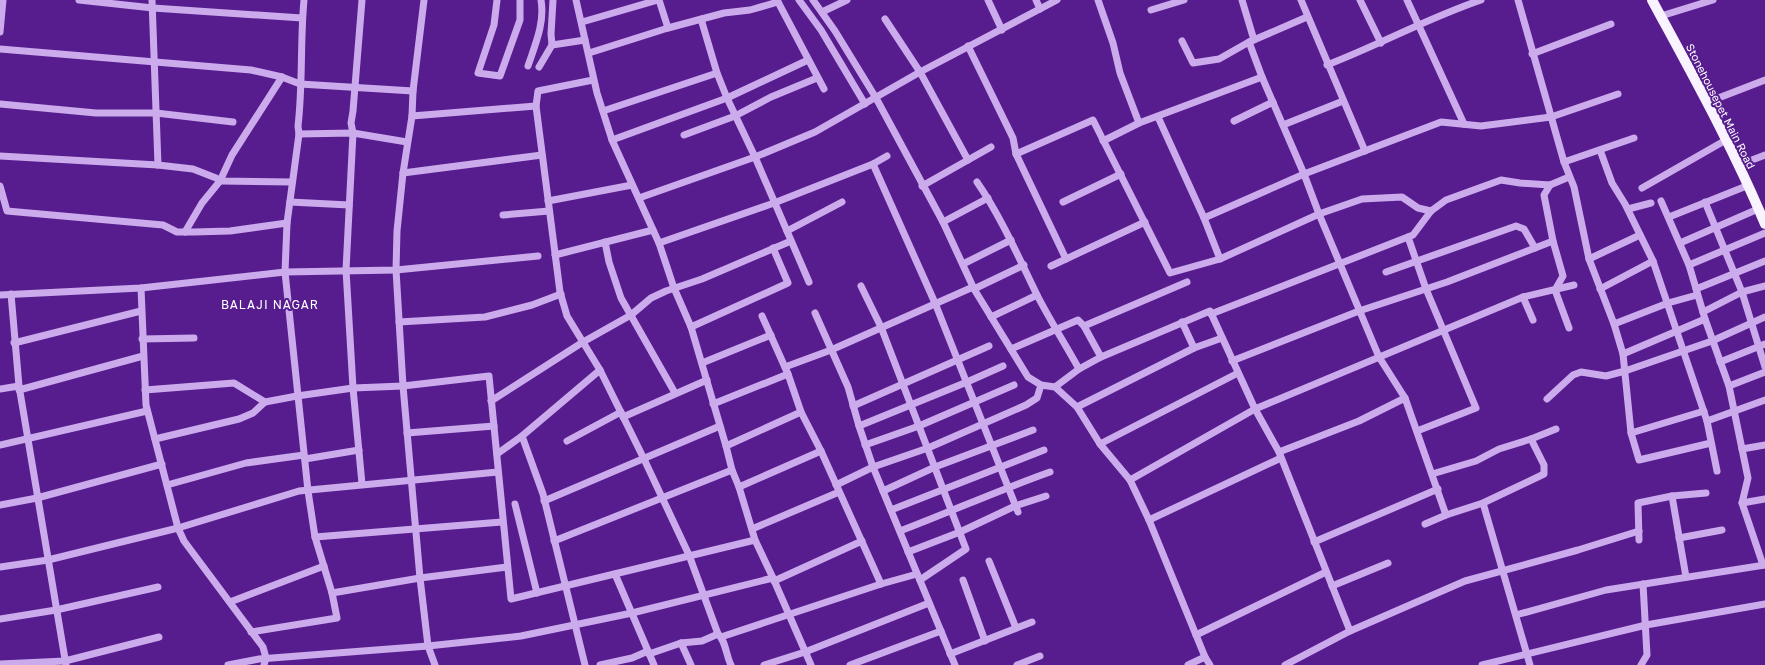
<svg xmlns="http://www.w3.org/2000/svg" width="1765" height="665" viewBox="0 0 1765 665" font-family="'Golos Text',sans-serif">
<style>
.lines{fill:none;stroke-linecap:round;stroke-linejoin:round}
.minor{stroke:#ccabed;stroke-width:7}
.major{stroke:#f9f2ff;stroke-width:10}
.labels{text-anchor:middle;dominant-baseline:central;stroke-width:4;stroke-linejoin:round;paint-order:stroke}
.street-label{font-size:11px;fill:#fff;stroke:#571d8e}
.neighbourhood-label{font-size:12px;letter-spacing:1px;fill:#fff;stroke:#571d8e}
</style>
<rect width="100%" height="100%" fill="#571d8e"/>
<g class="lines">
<g class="minor">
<path d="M79 0 153 8 302 18"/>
<path d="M152 0 158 165"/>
<path d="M362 0 353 111 351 123 353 133 346 270 353 388 362 484"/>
<path d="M424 0 413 91 412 116 403 173 397 231 396 270 403 386 420 578 428 646 435 665"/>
<path d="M497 0 494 25 478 73 500 76 520 20V0"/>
<path d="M576 0 597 93 612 140 659 243 674 288 691 327 726 446 732 470 739 487 755 540 773 578 811 665"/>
<path d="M659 0 668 28"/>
<path d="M777 0 824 89"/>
<path d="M799 0 821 30 865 104"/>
<path d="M813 0 835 31 876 98 943 222 974 289 1028 377 1041 385 1055 387 1077 407 1100 444 1130 480 1149 520 1205 657 1210 665"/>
<path d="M988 0 1002 30"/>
<path d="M1036 0 1040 9"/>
<path d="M1098 0 1113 43 1120 73 1139 123"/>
<path d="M1242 0 1254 40"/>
<path d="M1301 0 1365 151"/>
<path d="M1360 0 1381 43"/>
<path d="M1407 0 1464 124"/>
<path d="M1518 0 1564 162 1574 187 1589 259 1614 324 1623 354 1631 433 1639 460 1711 443"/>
<path d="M1151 10 1184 0"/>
<path d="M822 12 847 0"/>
<path d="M1661 16 1713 0"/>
<path d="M701 19 717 73 727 98 755 157 809 282"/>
<path d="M885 19 920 72 968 160"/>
<path d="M582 22 658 0"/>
<path d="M0 32 3 0"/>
<path d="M1182 41 1193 63 1219 59 1249 42 1307 17"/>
<path d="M1249 42 1262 77 1304 174 1319 214 1379 357 1405 398 1446 515"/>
<path d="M552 45 585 40"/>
<path d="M968 46 1013 138 1016 154 1066 259"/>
<path d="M0 49 251 70 282 77 300 84 413 91"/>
<path d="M589 53 668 28 724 13 750 10 778 2"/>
<path d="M1532 54 1611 24"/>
<path d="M1327 65C1379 45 1428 18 1481 0"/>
<path d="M528 66C535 45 545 23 541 0"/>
<path d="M539 67 552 45 551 34 553 0"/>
<path d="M593 80 538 91 536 106 560 292 567 316 600 370 644 459 689 555 718 634C726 641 726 656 731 665"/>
<path d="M1708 102 1765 80"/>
<path d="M0 104 96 113H156L233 122"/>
<path d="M603 111 717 73"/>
<path d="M412 116 536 106"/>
<path d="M1158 117 1204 218 1220 259"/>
<path d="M1234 121 1273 102"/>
<path d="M1283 125 1343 101"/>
<path d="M299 134 353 133 407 142"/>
<path d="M684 135 735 116 771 97 817 78"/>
<path d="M612 140 727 98 808 60"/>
<path d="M1103 141 1139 123 1262 77"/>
<path d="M1600 150 1612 183 1625 204 1653 261 1707 421 1717 471"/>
<path d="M1016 154 1093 120 1170 273 1220 259 1319 214 1362 199 1402 197 1418 208 1431 211"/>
<path d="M0 156 158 165 193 169 216 178 220 181 292 182"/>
<path d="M1564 162 1634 138"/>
<path d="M873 164 935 303 1018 512"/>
<path d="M1739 165 1765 155"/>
<path d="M403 173 542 155"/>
<path d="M977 182C1001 217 1018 256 1037 295 1050 320 1065 344 1079 369"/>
<path d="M0 186 7 211 163 225 177 232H194L230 231 287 223"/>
<path d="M922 186 991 147"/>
<path d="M1642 188 1726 140"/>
<path d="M639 198 755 157 815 132 920 72 1057 0"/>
<path d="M548 201 632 185"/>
<path d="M1661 201 1689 265 1705 319 1729 386 1748 478 1742 503 1763 565"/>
<path d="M290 202 349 205"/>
<path d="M1063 202 1121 174"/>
<path d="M1705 202 1742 292 1765 367"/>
<path d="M1628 209 1651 203"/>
<path d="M503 215 549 211"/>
<path d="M1669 217 1749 185"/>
<path d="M1204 218 1304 174 1441 122 1481 126 1551 117 1618 94"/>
<path d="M943 222 988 198"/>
<path d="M787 231 842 202"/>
<path d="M185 232 202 203 220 181 232 155 282 77"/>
<path d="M1408 237 1426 289 1476 408 1417 431"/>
<path d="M1553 241 1563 276 1555 290 1569 328"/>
<path d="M605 242 609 262 621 298 675 393"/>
<path d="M659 243 774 203 873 164 887 156"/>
<path d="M1680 243 1758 209"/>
<path d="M555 255 653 230"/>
<path d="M1589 259 1640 235"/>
<path d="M963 264 1011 240"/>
<path d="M1689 265 1765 233"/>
<path d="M1051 266 1145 222"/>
<path d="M1386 272 1516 226 1524 229 1535 248"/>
<path d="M861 286 881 327 966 549 920 580"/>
<path d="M141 288 146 405 178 528 184 541 263 647 266 658 264 665"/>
<path d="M974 289 1024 265"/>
<path d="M1600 289 1653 261"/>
<path d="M1696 289 1765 261"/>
<path d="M11 294 19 386 66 665"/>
<path d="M0 295 141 288 285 272 396 270 538 256"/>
<path d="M1523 297 1533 320"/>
<path d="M1703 312 1742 292 1765 286"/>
<path d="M815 313 848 387 859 426 873 467 955 665"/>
<path d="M1211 314 1413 235 1431 211 1446 200 1501 180 1520 183 1550 185 1569 177"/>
<path d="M762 316 788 374 801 412 821 451 881 584"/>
<path d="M991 317 1037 295"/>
<path d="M399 322 485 317 532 305 561 294"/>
<path d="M1182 322 1194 348"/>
<path d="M1614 324 1668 303 1697 295"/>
<path d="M1084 326 1187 282"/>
<path d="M691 327 788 283 773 248"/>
<path d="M142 339 194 338"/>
<path d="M14 343 141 311"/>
<path d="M1011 349 1078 320 1084 326 1101 357"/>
<path d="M1623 354 1705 319"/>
<path d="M1232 361 1359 311 1447 282 1553 241 1544 195 1550 185"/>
<path d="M1720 362 1765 344"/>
<path d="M702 363 771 335"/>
<path d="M785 367 831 350 973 287"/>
<path d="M1729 386 1765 372"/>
<path d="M1055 387 1079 369 1101 357 1210 311 1255 409 1279 452 1350 631"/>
<path d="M0 389 19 386"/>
<path d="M19 390 143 356"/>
<path d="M145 390 234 383 265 402"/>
<path d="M1547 399 1573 375 1581 372 1606 376 1625 371 1712 341 1765 317"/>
<path d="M491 401 583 342 631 315 651 298 666 291 702 279 791 241"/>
<path d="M713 404 788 374"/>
<path d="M853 406 989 346"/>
<path d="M1077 407 1194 348 1222 338"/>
<path d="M623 417 707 380"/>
<path d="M1707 421 1765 400"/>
<path d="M859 426 967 382 1003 366"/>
<path d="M407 433 494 426"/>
<path d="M1631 433 1704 411"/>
<path d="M522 436 543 494 585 665"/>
<path d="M155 439 239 419 253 413 265 402 297 396 353 388 403 386 489 376 511 599 755 540"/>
<path d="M567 441 621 412"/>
<path d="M1100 444 1238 373"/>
<path d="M0 445 147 411"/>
<path d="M865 445 919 426 1014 385"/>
<path d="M726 446 801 412"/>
<path d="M1742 449 1765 445"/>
<path d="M1279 452 1359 421 1405 398"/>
<path d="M497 454 522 436 600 370"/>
<path d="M305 459 359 450"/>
<path d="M1432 474 1476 461 1499 449 1531 439 1556 429"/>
<path d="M1130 480 1255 409 1523 297 1574 285"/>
<path d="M167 485 246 463 304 455"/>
<path d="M836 485 873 467 928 448 1026 405 1037 398 1041 385"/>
<path d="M739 487 821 451"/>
<path d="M883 491 935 467 1033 430"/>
<path d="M1672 496 1686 577"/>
<path d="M544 501 720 426"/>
<path d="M1483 503 1530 665"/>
<path d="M1742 503 1765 499"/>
<path d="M515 504 537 593"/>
<path d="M0 505 37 498 162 464"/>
<path d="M891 510 1044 450"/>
<path d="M1149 520 1281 458"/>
<path d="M1425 524 1446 515 1483 503 1544 474V465L1531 439"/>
<path d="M752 529 839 492"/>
<path d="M900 531C950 512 999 490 1050 472"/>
<path d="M315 537 502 522"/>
<path d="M1679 538 1722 530"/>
<path d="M1639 540 1638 503 1672 496 1706 493"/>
<path d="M554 541 732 470"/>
<path d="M1314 542 1438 489"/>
<path d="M908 552 960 532 1015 506 1046 496"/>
<path d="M989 561 1016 628"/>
<path d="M0 567 48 560 178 528 299 491 498 472"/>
<path d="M615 574 654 665"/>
<path d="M963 580 985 641"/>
<path d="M774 581 862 541"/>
<path d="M1332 586 1388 563"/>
<path d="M332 593 420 578 507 567"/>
<path d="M230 602 324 566"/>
<path d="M1516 615 1606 590 1765 565"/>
<path d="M0 619 56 610 158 587"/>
<path d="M251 632 337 618 332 593 315 537 308 491 285 272 287 223 299 134 298 126C303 84 300 42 304 0"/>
<path d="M1196 635 1326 572"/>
<path d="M721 637 881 584 917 574"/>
<path d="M681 643 691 665"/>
<path d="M649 654 681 643 702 641 718 634"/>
<path d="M950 654 1032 622"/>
<path d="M0 664 65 661 159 637"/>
<path d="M228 665 259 659 428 646 521 636 632 613 773 578"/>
<path d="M600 665 632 658 648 651"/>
<path d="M764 665 805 652 929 603"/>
<path d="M850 665 941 631"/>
<path d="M1017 665 1040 656"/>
<path d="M1188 665 1205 657"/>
<path d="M1285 665 1350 631 1465 581 1578 550 1639 531"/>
<path d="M1482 665 1646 625 1765 604"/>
<path d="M1641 665 1647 655 1643 584"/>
</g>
<path class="major" d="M1652 0C1692 74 1733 147 1765 224"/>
</g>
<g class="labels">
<g class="street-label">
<text transform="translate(1721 106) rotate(63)">Stonehousepet Main Road</text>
</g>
<g class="neighbourhood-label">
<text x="270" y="304">BALAJI NAGAR</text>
</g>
</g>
</svg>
